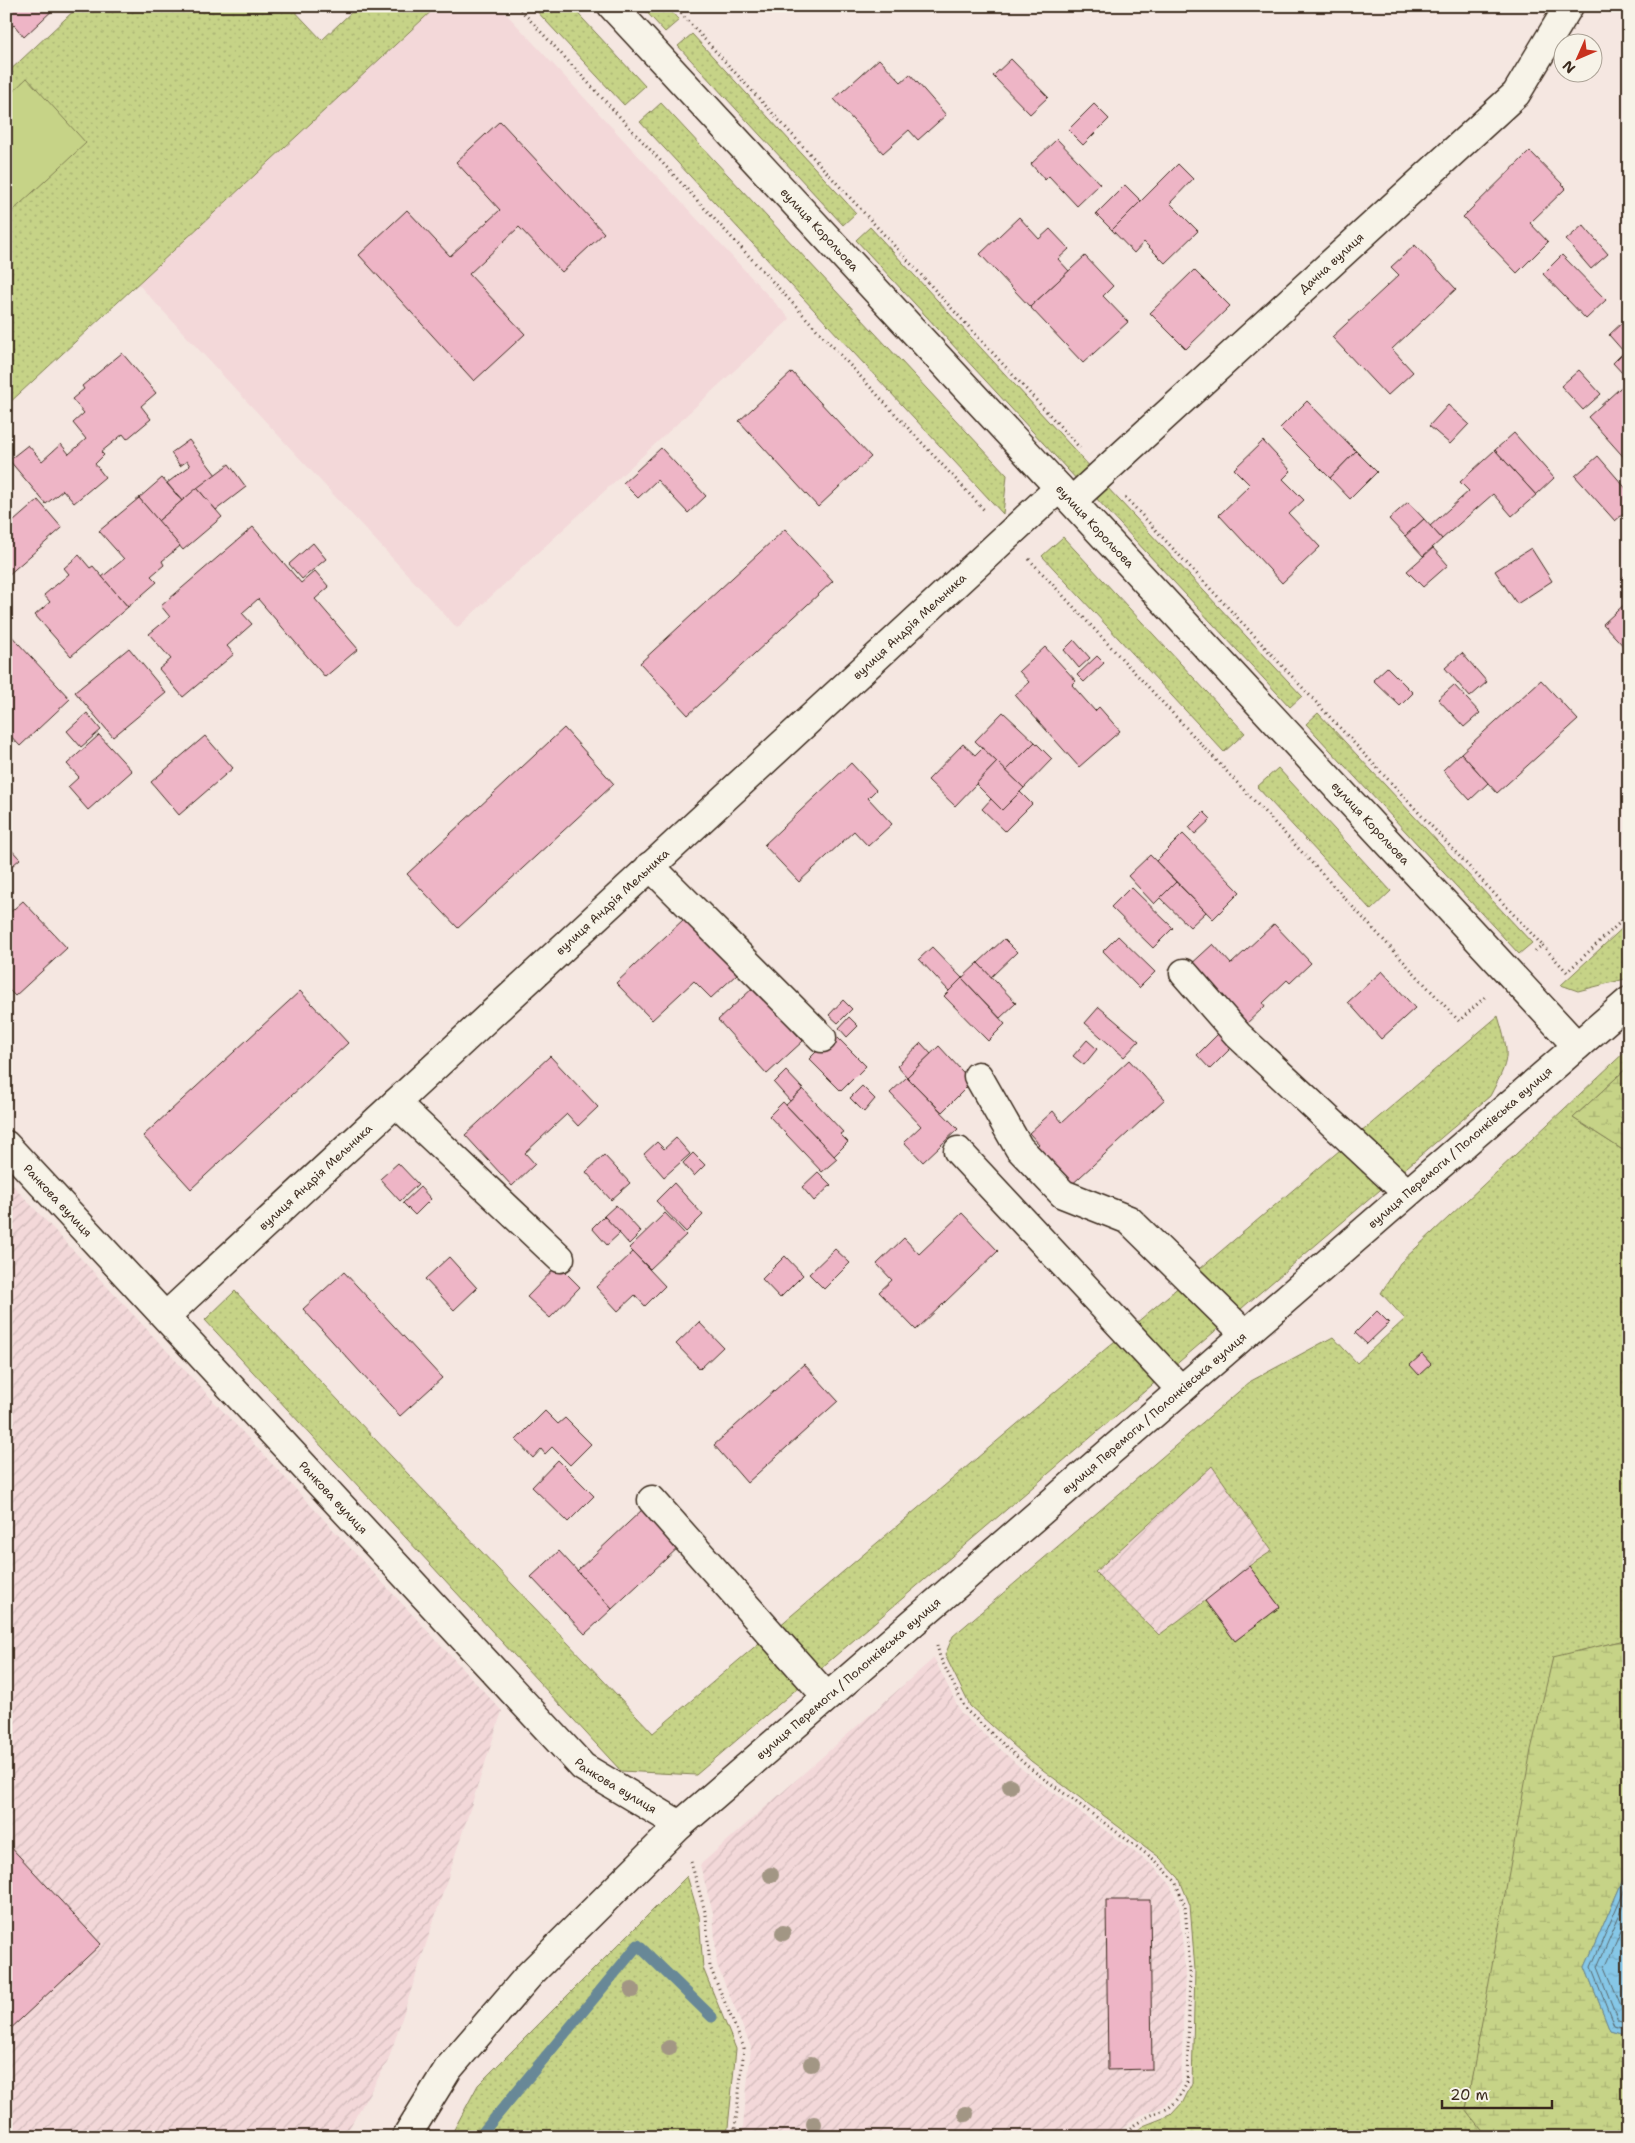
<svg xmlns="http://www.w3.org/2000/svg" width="1635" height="2143" viewBox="0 0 1635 2143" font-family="'Shantell Sans',sans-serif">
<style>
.built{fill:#f3d8d9}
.industrial{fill:url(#industrial-furrows)}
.grass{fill:url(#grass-dots);stroke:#807e52;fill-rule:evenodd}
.wetland{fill:url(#wetland-marsh);stroke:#807e52}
.park{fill:#c6d387;stroke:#807e52}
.water{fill:url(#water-ripples);stroke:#688897}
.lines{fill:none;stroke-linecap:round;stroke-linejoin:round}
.shore{stroke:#59696e;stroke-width:1}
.stream{stroke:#688897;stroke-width:11}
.building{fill:#eeb5c6;stroke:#3b2a1e}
.minor-casing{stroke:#3b2a1e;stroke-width:31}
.major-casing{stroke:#3b2a1e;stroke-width:31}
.path{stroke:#3b2a1e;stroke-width:3;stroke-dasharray:1 4;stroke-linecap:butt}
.minor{stroke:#f7f3e8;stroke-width:28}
.major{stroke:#f7f3e8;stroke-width:28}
.tree{fill:#a29684}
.labels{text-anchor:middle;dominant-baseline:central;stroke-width:5;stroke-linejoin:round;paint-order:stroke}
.street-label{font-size:12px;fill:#3b2a1e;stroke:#f7f3e8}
</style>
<defs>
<pattern id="industrial-furrows" width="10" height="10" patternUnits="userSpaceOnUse" patternTransform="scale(1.25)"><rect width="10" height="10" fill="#f3d8d9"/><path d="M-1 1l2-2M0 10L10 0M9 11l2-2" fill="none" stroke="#d1baba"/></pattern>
<pattern id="grass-dots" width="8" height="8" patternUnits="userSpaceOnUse" patternTransform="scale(1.25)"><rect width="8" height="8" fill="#c6d387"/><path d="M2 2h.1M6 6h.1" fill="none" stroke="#abb574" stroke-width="1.8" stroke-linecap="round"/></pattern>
<pattern id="wetland-marsh" width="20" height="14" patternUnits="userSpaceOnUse" patternTransform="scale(1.25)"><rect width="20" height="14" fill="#c6d387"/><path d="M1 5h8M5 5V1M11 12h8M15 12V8" fill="none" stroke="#abb574"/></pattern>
<pattern id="water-ripples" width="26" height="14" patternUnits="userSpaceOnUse" patternTransform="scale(1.25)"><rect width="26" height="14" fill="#86c7e7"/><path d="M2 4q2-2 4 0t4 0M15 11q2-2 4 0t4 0" fill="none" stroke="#75abc6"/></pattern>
</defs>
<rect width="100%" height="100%" fill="#f5e7e1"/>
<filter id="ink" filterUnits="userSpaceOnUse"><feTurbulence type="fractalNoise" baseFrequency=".02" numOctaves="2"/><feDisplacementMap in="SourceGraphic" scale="10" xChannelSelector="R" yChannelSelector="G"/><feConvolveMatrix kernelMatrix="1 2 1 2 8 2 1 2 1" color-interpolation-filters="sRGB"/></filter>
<g filter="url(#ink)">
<path class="built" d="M437 6H499L790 319 457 628 138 284Z"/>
<g class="industrial">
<path d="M6 1178 502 1711 388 2061 344 2137H6Z"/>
<path d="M1212 1466 1272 1551 1249 1567 1280 1607 1235 1641 1204 1601 1159 1635 1095 1572Z"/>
<path d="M934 1658 961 1713 1023 1770 1152 1865 1170 1884 1179 1907 1185 1970 1181 2082 1174 2096 1164 2106 1137 2117 1112 2137H742L751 2047 717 1965 713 1913 700 1865Z"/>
</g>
<g class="grass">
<path d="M79 6H290L322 40 358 6H437L6 406V74Z"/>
<path d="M532 6H571L645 86 624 105Z"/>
<path d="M641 6H666L679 20 665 32Z"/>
<path d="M692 34 856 213 843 225 678 46Z"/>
<path d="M661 103 1007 475 1003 514 640 122Z"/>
<path d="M870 227 1093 470 1079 482 856 240Z"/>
<path d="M1106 486 1302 696 1290 707 1095 497Z"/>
<path d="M1063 537 1245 733 1224 752 1042 556Z"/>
<path d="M1318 713 1532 943 1519 954 1306 724Z"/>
<path d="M1278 768 1391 891 1371 910 1257 787Z"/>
<path d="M1629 922V976L1625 979 1578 991 1561 985Z"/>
<path d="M1498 1016C1510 1057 1510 1058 1490 1096L696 1775 621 1771 205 1320 235 1291 653 1733Z"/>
<path d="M1629 1048V1066L1573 1118 1629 1154V1639L1553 1658 1466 2109 1487 2137H1129L1143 2126 1171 2115 1183 2102 1192 2084 1195 1970 1190 1905 1179 1878 1159 1857 1031 1761 970 1706 945 1655 953 1636 1251 1381 1333 1337 1357 1363 1405 1319 1381 1293 1400 1263ZM1212 1466 1272 1551 1249 1566 1280 1607 1235 1641 1205 1601 1159 1635 1095 1572Z"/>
<path d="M687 1876 699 1916 703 1968 736 2049 727 2137H450L478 2085Z"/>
</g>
<g class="wetland">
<path d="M1629 1066V1154L1573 1118Z"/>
<path d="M1629 1639V1866L1585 1967 1610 2030 1629 2035V2137H1487L1466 2110 1531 1750 1553 1657Z"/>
</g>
<path class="park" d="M27 78 86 143 6 217V98Z"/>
<path class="water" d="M1629 1866V2035L1610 2030 1585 1967Z"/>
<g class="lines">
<g class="shore">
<path d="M1629 1879 1591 1967 1614 2025 1629 2029"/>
<path d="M1629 1894 1597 1967 1618 2020 1629 2023"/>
<path d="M1629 1913 1605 1967 1624 2013 1629 2015"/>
</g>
<path class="stream" d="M479 2137 638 1945 712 2017"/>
</g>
<g class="building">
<path d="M6 6H57L24 37 14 25 6 32Z"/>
<path d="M879 59 901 82 910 74 946 115 918 140 909 130 883 153 834 99Z"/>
<path d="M1011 59 1048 97 1030 114 993 76Z"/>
<path d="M1094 104 1109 119 1083 145 1068 130Z"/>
<path d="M500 121 604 233 562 272 519 227 469 274 525 334 474 381 359 255 407 210 450 256 500 210 456 162Z"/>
<path d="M1057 139 1100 184 1077 206 1049 176 1045 180 1031 164Z"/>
<path d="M1530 151 1566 188 1530 223 1548 242 1517 273 1463 217Z"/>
<path d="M1178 164 1193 179 1170 203 1198 231 1165 263 1144 242 1134 253 1112 230Z"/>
<path d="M1125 185 1141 201 1112 230 1096 214Z"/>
<path d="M1019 217 1039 239 1050 229 1069 249 1058 259 1069 271 1030 307 980 254Z"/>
<path d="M1583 225 1608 254 1591 269 1566 240Z"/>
<path d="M1415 245 1456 289 1392 349 1413 372 1387 396 1332 337 1399 275 1391 267Z"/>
<path d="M1562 255 1606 300 1586 319 1543 274Z"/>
<path d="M1085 256 1113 286 1103 296 1128 322 1083 363 1030 307Z"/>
<path d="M1194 270 1230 306 1186 349 1150 313Z"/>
<path d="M1625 320 1629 325V370L1624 375 1613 363 1624 352 1609 335Z"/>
<path d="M122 353 156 393 141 406 151 419 127 439 123 434 101 452 104 455 95 464 105 477 74 503 63 490 46 504 9 460 28 445 42 461 61 444 69 454 86 439 73 423 84 413 72 399 84 389 82 386Z"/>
<path d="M1579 370 1601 394 1583 410 1561 386Z"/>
<path d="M792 372 871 457 818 507 739 421Z"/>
<path d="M1629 380V463L1588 417Z"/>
<path d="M1307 401 1356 451 1330 478 1280 428Z"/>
<path d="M1448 405 1469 424 1450 444 1429 426Z"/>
<path d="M1514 433 1554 478 1536 495 1495 450Z"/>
<path d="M189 440 216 475 182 501 167 483 190 466 187 461 180 466 171 453Z"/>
<path d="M1263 441 1291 471 1283 479 1304 500 1289 514 1320 547 1282 583 1219 515 1250 485 1234 469Z"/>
<path d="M661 448 706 496 688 513 657 480 638 498 623 483Z"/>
<path d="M1495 450 1536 495 1512 516 1493 494 1442 539 1430 526 1469 491 1460 482Z"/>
<path d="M1356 451 1377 472 1350 499 1330 478Z"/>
<path d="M1598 456 1629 492V509L1615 521 1575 476Z"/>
<path d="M229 464 246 487 216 510 197 488Z"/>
<path d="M162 478 182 501 158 521 139 498Z"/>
<path d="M197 488 222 517 183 550 158 521Z"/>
<path d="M139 498 180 546 162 561 164 565 151 576 157 582 128 607 102 577 124 559 99 531Z"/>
<path d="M38 500 62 528 7 576 6 528Z"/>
<path d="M1408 502 1424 519 1405 536 1389 519Z"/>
<path d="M1424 519 1442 539 1423 556 1405 536Z"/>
<path d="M253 527 301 583 315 571 329 587 315 599 358 649 325 677 258 599 242 613 252 624 227 646 234 654 183 697 159 669 171 659 149 634 170 617 161 606Z"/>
<path d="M785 529 833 581 688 715 640 663Z"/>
<path d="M313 543 326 559 302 579 289 564Z"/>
<path d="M1433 548 1448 565 1423 587 1407 571Z"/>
<path d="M1531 548 1552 581 1517 604 1495 571Z"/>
<path d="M79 555 90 568 93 566 128 607 71 656 35 615 50 602 44 595 69 574 64 568Z"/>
<path d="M1629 571V586L1622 578Z"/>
<path d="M1629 600V652L1603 624Z"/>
<path d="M6 630 70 699 20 746 6 731Z"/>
<path d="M1074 640 1090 658 1079 668 1064 650Z"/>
<path d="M1045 647 1076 681 1072 685 1095 711 1099 707 1120 731 1079 767 1015 695 1029 682 1019 671Z"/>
<path d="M129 648 166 693 113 737 75 692Z"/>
<path d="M1462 653 1487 682 1470 697 1445 668Z"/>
<path d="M1097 656 1104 663 1084 682 1077 675Z"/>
<path d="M1387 667 1413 693 1400 706 1373 680Z"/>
<path d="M1541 680 1578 720 1497 793 1461 753Z"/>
<path d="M1454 685 1480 713 1464 727 1438 699Z"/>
<path d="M1003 712 1035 742 1006 771 975 741Z"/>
<path d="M87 713 101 730 81 747 67 731Z"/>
<path d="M564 728 614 784 458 928 407 874Z"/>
<path d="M99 735 132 771 88 810 68 787 79 777 67 764Z"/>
<path d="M205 736 233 768 179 815 151 782Z"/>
<path d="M1035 742 1052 759 1024 788 1006 771Z"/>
<path d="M963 744 975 755 982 748 997 762 955 806 928 780Z"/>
<path d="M1461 753 1488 783 1470 800 1443 770Z"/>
<path d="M997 762 1024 788 1002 810 976 784Z"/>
<path d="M851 763 876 790 868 798 892 824 868 846 854 831 799 882 764 845Z"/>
<path d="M1020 792 1032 804 1005 831 982 809 991 799 1002 810Z"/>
<path d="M1204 812 1211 819 1195 834 1189 827Z"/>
<path d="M1183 834 1240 892 1213 919 1156 861Z"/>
<path d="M6 844 20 859 6 871Z"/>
<path d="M1150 855 1176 882 1154 904 1128 876Z"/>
<path d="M1176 882 1206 912 1190 927 1160 898Z"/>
<path d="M1131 887 1173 928 1153 948 1111 907Z"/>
<path d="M23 901 67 948 15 996 6 987V916Z"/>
<path d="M685 918 737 974 711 998 694 981 652 1020 616 983Z"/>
<path d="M1274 924 1311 963 1290 983 1287 980 1263 1003 1265 1006 1244 1026 1188 967 1213 944 1231 964Z"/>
<path d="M1118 936 1155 972 1139 988 1103 951Z"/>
<path d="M1004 939 1017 952 991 977 978 963Z"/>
<path d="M932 947 962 978 949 991 919 959Z"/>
<path d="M978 963 1016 1003 1000 1018 962 978Z"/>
<path d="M1382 971 1415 1008 1381 1039 1348 1002Z"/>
<path d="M962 978 1005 1024 988 1041 944 996Z"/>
<path d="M754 987 796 1020 789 1026 803 1041 767 1074 718 1020Z"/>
<path d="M300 991 348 1043 191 1189 143 1136Z"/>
<path d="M843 1000 852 1009 838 1023 829 1015Z"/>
<path d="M1099 1007 1139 1041 1124 1057 1085 1023Z"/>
<path d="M849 1017 858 1026 847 1037 839 1028Z"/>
<path d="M1223 1029 1236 1043 1210 1069 1197 1055Z"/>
<path d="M834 1034 866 1066 841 1091 809 1059Z"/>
<path d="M1087 1040 1097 1049 1084 1065 1073 1056Z"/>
<path d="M921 1043 931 1054 907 1077 897 1066Z"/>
<path d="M939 1046 972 1082 942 1112 907 1077Z"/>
<path d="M550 1056 598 1107 578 1126 567 1114 525 1153 535 1164 512 1186 465 1135Z"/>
<path d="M1129 1060 1165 1099 1068 1188 1033 1149 1039 1144 1029 1133 1053 1111 1062 1122Z"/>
<path d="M786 1071 803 1089 790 1101 774 1083Z"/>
<path d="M907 1077 958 1129 923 1162 904 1142 921 1126 890 1093Z"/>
<path d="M862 1086 875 1099 864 1112 850 1098Z"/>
<path d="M803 1089 843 1132 840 1134 848 1142 834 1156 786 1105Z"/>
<path d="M783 1102 837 1159 822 1172 769 1116Z"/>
<path d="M676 1138 690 1154 664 1177 644 1154 657 1142 664 1149Z"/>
<path d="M693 1153 705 1165 694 1176 683 1163Z"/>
<path d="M604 1155 630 1183 611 1200 586 1172Z"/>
<path d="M398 1163 418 1184 400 1201 380 1179Z"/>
<path d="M818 1172 831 1185 814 1201 802 1187Z"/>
<path d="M674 1183 703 1215 686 1232 656 1201Z"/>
<path d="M420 1187 431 1199 415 1215 403 1203Z"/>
<path d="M616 1205 641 1232 629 1244 604 1216Z"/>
<path d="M665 1213 686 1235 650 1269 629 1248Z"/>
<path d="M962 1213 998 1251 916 1330 879 1292 892 1280 877 1264 904 1238 919 1254Z"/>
<path d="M604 1216 620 1233 607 1245 592 1228Z"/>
<path d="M835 1249 850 1263 824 1289 809 1274Z"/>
<path d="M633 1252 665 1286 645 1306 635 1295 618 1311 596 1287Z"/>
<path d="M785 1256 803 1275 780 1298 762 1279Z"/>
<path d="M449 1257 477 1288 454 1310 425 1279Z"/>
<path d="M558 1265 580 1287 550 1318 527 1297Z"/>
<path d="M344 1272 442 1378 400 1416 303 1309Z"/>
<path d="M1377 1311 1389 1323 1367 1344 1355 1333Z"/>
<path d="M699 1322 723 1347 700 1369 676 1344Z"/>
<path d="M1422 1354 1431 1364 1419 1375 1410 1365Z"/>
<path d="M804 1364 838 1401 747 1483 714 1445Z"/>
<path d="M545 1411 558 1424 565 1418 591 1444 570 1465 552 1447 545 1454 541 1449 533 1458 516 1440Z"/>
<path d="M558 1460 594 1496 568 1522 532 1487Z"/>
<path d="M644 1508 680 1546 612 1609 577 1571Z"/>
<path d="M559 1551 612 1609 585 1634 531 1577Z"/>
<path d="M1249 1566 1280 1607 1235 1641 1205 1601Z"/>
<path d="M6 1842 101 1944 6 2033Z"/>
<path d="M1106 1900H1150L1152 2069 1108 2070Z"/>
</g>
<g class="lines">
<g class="minor-casing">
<g id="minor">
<path id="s1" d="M612 6 1577 1046"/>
<path id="s2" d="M1072 501 1516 94 1569 6"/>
<path d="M650 866 822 1038"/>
<path d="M1184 973 1238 1035 1407 1193"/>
<path d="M978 1076 1019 1148 1063 1194 1129 1220 1245 1334"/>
<path d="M396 1103 560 1258"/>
<path id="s3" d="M6 1145 583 1767 680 1825"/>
<path d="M958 1151 1181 1390"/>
<path id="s4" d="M166 1316 1059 488"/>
<path d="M652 1500 827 1697"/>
</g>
</g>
<g class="major-casing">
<g id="major">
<path id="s5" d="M406 2137 448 2069 530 1974 680 1825 1629 1001"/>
</g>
</g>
<g class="path">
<path d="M517 6 986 512"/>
<path d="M674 6 1080 448"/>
<path d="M1125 497 1542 945"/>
<path d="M1029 559 1459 1021 1486 996"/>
<path d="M1535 951 1542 945 1567 972 1629 914"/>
<path d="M937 1645 940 1657 966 1710 1027 1766 1156 1861 1175 1881 1185 1906 1190 1970 1187 2083C1170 2117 1165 2105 1139 2122 1132 2126 1126 2132 1120 2137"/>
<path d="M691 1862 706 1915 710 1967 744 2048 734 2137"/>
</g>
<use href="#minor" class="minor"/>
<use href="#major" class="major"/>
</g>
<g class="tree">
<circle cx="1010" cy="1786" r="8"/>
<circle cx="771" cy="1875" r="8"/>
<circle cx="783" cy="1933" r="8"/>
<circle cx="632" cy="1990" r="8"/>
<circle cx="669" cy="2048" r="8"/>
<circle cx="811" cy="2064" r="8"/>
<circle cx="966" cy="2114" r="8"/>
<circle cx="814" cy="2124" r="8"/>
</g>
</g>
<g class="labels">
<g class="street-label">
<text stroke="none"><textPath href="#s1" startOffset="305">вулиця Корольова</textPath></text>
<text stroke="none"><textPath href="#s2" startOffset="352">Дачна вулиця</textPath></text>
<text stroke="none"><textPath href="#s1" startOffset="710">вулиця Корольова</textPath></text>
<text stroke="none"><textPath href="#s4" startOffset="1014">вулиця Андрія Мельника</textPath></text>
<text stroke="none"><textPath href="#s1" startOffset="1115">вулиця Корольова</textPath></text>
<text stroke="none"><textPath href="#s4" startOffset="609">вулиця Андрія Мельника</textPath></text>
<text stroke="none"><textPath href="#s5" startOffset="1450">вулиця Перемоги / Полонківська вулиця</textPath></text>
<text stroke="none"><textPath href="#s4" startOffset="204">вулиця Андрія Мельника</textPath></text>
<text stroke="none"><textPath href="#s3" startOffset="76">Ранкова вулиця</textPath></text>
<text stroke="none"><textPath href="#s5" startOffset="1045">вулиця Перемоги / Полонківська вулиця</textPath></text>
<text stroke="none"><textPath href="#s3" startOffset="481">Ранкова вулиця</textPath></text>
<text stroke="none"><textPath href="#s5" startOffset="640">вулиця Перемоги / Полонківська вулиця</textPath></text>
<text stroke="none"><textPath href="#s3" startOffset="886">Ранкова вулиця</textPath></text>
</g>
</g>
<rect width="1635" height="2143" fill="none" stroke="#f7f3e8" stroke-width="25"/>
<rect x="12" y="12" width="1610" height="2118" fill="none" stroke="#3b2a1e" stroke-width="2" filter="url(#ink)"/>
<g transform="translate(1578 58) rotate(225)"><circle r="24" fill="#f7f3e8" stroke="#aca397"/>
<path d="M0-4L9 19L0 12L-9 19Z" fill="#c8321e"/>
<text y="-8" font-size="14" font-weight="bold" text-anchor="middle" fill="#3b2a1e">N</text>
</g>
<path d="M1442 2100v8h110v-8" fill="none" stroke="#3b2a1e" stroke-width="2.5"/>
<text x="1450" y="2100" font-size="15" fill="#3b2a1e" stroke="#f7f3e8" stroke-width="4" paint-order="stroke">20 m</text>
</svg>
